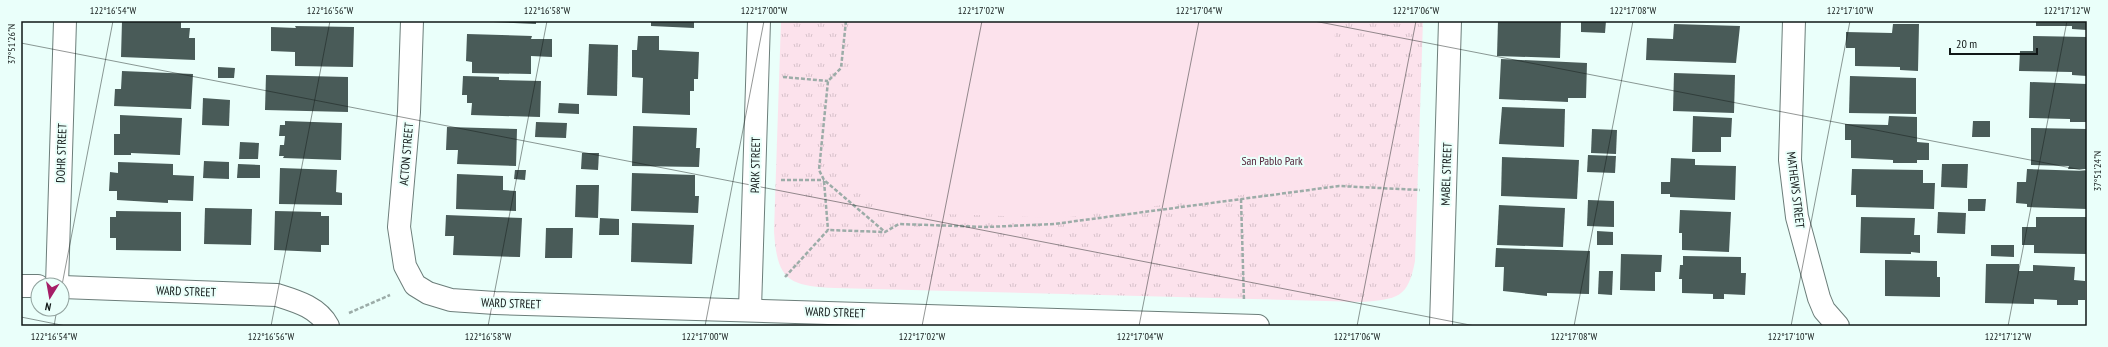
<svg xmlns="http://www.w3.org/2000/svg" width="2108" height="347" viewBox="0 0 2108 347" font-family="'PT Sans Narrow',sans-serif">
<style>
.grass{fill:url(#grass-tufts)}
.pitch{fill:#fce2ec}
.building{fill:#495b58}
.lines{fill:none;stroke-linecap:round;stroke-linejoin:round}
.minor-casing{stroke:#6c7e7a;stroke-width:24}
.path{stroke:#9caca8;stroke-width:2.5;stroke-dasharray:4 2;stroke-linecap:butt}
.minor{stroke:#fff;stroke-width:22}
.ticks{fill:none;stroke:#111817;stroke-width:1;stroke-opacity:0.45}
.labels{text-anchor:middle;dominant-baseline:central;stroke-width:4;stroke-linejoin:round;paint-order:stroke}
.street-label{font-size:12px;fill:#111817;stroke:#eafffa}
.park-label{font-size:12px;fill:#54253b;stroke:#eafffa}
.neatline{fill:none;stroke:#111817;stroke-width:1.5}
.ticks-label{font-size:10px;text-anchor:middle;fill:#111817}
</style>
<defs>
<pattern id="grass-tufts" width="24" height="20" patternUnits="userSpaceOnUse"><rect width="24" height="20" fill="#fce2ec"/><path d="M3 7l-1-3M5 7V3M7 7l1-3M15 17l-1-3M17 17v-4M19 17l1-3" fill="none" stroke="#d7c1ca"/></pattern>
</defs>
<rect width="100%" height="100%" fill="#eafffa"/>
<path class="grass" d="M781 21H1423L1415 261C1408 298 1398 299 1362 302L835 288C788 286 777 280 774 231Z"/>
<path class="pitch" d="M852 21H1335L1333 173 1327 184 1062 218 884 212 848 176Z"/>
<g class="building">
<path d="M122 21 181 22V28H190L189 38H195V60L121 57Z"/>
<path d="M470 21H536V24Z"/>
<path d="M651 21H694V28L651 26Z"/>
<path d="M1498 21H1561L1560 58 1497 56Z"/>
<path d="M1581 21H1606L1605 33 1581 32Z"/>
<path d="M2036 21H2087V30L2072 29V26H2036Z"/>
<path d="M1674 24 1740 26 1736 63 1646 60 1647 38 1673 39Z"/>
<path d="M1893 24H1919L1918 71 1900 70V67L1855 66V48H1846V32L1892 33Z"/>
<path d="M295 26 354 27 353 67 295 66V52L271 51V27L296 28Z"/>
<path d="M467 34 532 36 531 39H552V57L531 56V74L472 73V62L466 61Z"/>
<path d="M638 36H659V50L699 52 698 79H694V91H690V115L642 113 643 78 632 77V50H637Z"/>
<path d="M2033 36 2087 37V76L2072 75V72L2019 71 2020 51H2033Z"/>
<path d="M589 44 618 45 617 96 587 95Z"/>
<path d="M1501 59 1587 63 1586 98H1568V102L1499 99Z"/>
<path d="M218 67 235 68 234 78H218Z"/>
<path d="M122 71 193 74 191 109 114 106 115 89H121Z"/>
<path d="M1674 73 1735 75 1734 113 1673 111Z"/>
<path d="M266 75 348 77V112L265 110Z"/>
<path d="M463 76 499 77V80L541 81 540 117 471 115 472 103H467V95H462Z"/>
<path d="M1850 76 1916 78V114L1849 113Z"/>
<path d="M2030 82 2087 84V122H2070V119L2029 118Z"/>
<path d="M203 98 230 100 229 126 202 125Z"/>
<path d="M559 103 579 104V114L558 113Z"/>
<path d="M1502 107 1565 109 1564 147 1499 144Z"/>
<path d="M120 115 182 118 180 155 131 153V155H114V134H120Z"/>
<path d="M1693 116 1732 118 1731 137H1721V152H1692Z"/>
<path d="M1889 116 1917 117V142L1929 143V160H1917V163H1893V160L1851 158V140H1845V124L1888 125Z"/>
<path d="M285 121 342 123 341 160 283 158 284 156H279L280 145H284L285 136H279L280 125H285Z"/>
<path d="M1973 121H1990V137H1972Z"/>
<path d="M536 122 567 123 566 138 535 137Z"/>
<path d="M633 126 697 128 696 148H700L699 167 632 166Z"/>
<path d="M447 127 517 129 516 166 457 164 458 150H446Z"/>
<path d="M2031 128 2087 129V169H2068L2069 166 2031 165Z"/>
<path d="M1592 129 1617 130 1616 154 1591 153Z"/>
<path d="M240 142 259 143 258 159H239Z"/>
<path d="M582 153H599L598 170 581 169Z"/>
<path d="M1588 155 1616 156 1615 173 1587 172Z"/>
<path d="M1502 157 1579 160 1577 199 1501 196Z"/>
<path d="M1671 158 1695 159V165L1736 166 1735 200 1670 197V194H1661V182H1670Z"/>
<path d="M204 161 229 162V179L203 178Z"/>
<path d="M118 162 173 164V175L194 176 193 201 168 200V203L117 200V191H109L110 172 118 173Z"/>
<path d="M238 164 260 165V178H237Z"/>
<path d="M1942 164H1968L1967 188 1941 187Z"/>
<path d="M280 168 337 170 336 192 342 193V205L279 204Z"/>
<path d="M1852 169 1923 170V183H1935L1934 209 1856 207V195H1851Z"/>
<path d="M2027 169 2087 171V209L2027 207V204L2016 203 2017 182H2026Z"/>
<path d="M515 170H526L525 180 514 179Z"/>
<path d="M632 173 695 175V196H699L698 213 631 211Z"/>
<path d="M457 174 503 176V190L516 191V211L456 209Z"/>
<path d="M576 185H599L598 218 575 217Z"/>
<path d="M1968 199H1986L1985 211H1968Z"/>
<path d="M1588 200 1614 201V227L1587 226Z"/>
<path d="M1499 205 1565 208 1563 247 1497 245Z"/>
<path d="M205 208 252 209 251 245 204 244Z"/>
<path d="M1680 210 1731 212 1729 252 1682 250V233H1679Z"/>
<path d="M116 211 181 212V251L116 250V238H110V217H116Z"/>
<path d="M275 211 321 212V216H329V245H321V252L274 250Z"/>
<path d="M1938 212 1966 213 1965 234 1937 233Z"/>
<path d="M446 215 522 218 520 257 453 255 454 236H445Z"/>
<path d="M1861 217 1915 218 1914 235H1920V253L1911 252V254L1860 253Z"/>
<path d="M2036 217H2087V254L2034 253V245H2022V227H2036Z"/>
<path d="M600 218 619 219V235H599Z"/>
<path d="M632 223 694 225 692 264 631 262Z"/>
<path d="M546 228H573L572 258H545Z"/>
<path d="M1597 231 1613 232V245H1597Z"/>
<path d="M1991 245H2014V257L1991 256Z"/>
<path d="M1496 248 1590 251 1589 294 1547 293V296L1503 291 1504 267H1495Z"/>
<path d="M1621 254 1662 255 1661 272H1655V291L1620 290Z"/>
<path d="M1683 256 1741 257V273H1746L1745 295 1724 294V299H1713V294L1682 293V279H1679L1680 265H1683Z"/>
<path d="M1885 260 1937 261V277H1940V297L1885 296Z"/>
<path d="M1986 264H2019V271H2033V265L2075 267 2074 280 2085 281V300H2078V305H2057V300L2034 299V304L1985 303Z"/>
<path d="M1599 271H1613L1612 295 1598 294Z"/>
</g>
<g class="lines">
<g class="minor-casing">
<g id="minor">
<path d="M412 21 409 112 399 227 405 266 415 285 428 293 451 300 495 303 1258 326"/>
<path d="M1794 21 1790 160 1797 217 1819 298 1824 310 1838 326"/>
<path d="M57 285 65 21"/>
<path d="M21 286H38"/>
<path d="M62 287 277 295C296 301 318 307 328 326"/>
<path d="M750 309 759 21"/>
<path d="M1441 326 1450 21"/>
</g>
</g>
<g class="path">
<path d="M846 21 841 68 828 81 819 170 824 180 885 232"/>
<path d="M783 77 828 81"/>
<path d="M781 180H824"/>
<path d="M824 181 828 230"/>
<path d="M1241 199 1244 301"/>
<path d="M785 277 828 230 885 232 899 224 987 227 1054 224 1339 186 1420 190"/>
<path d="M349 313 390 295"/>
</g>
<use href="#minor" class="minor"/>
</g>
<path class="ticks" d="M1314 21 2087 171M21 43 1475 326M62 285 113 21M21 317 66 326M54 326 57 309M271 326 330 21M488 326 547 21M705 326 764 21M922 326 982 21M1139 326 1199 21M1357 326 1416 21M1574 326 1633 21M1791 326 1850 21M2008 326 2067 21"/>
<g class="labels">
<g class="street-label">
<text transform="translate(61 153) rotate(-88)">DOHR STREET</text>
<text transform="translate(406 154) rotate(-85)">ACTON STREET</text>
<text transform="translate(755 165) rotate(-89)">PARK STREET</text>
<text transform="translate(1446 174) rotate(-88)">MABEL STREET</text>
<text transform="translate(1796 190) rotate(83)">MATHEWS STREET</text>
<text transform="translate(186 291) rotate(2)">WARD STREET</text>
<text transform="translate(511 303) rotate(2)">WARD STREET</text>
<text transform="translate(835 312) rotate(2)">WARD STREET</text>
</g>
<g class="park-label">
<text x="1272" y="160">San Pablo Park</text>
</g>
</g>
<rect width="2108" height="347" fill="none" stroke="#eafffa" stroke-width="44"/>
<g transform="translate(50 297) rotate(191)"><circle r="19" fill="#eafffa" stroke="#93a39f"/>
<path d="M0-3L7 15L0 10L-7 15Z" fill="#a51e67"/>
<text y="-6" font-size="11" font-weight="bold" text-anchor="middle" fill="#111817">N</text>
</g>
<path d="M1950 48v6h87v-6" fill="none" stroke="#111817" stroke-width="2"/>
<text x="1956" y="48" font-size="12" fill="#111817" stroke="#eafffa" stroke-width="3" paint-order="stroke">20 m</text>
<rect x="22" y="22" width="2064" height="303" class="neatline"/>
<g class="ticks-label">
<text x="113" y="14">122°16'54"W</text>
<text x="330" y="14">122°16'56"W</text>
<text x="547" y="14">122°16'58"W</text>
<text x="764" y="14">122°17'00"W</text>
<text x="981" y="14">122°17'02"W</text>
<text x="1199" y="14">122°17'04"W</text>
<text x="1416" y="14">122°17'06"W</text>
<text x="1633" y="14">122°17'08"W</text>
<text x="1850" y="14">122°17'10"W</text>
<text x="2067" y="14">122°17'12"W</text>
<text transform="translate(11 44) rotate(-90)" y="4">37°51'26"N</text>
<text transform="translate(2097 171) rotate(-90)" y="4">37°51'24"N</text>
<text x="54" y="340">122°16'54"W</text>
<text x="271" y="340">122°16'56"W</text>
<text x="488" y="340">122°16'58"W</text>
<text x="705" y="340">122°17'00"W</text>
<text x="922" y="340">122°17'02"W</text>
<text x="1140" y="340">122°17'04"W</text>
<text x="1357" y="340">122°17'06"W</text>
<text x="1574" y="340">122°17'08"W</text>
<text x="1791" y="340">122°17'10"W</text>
<text x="2008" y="340">122°17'12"W</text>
</g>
</svg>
